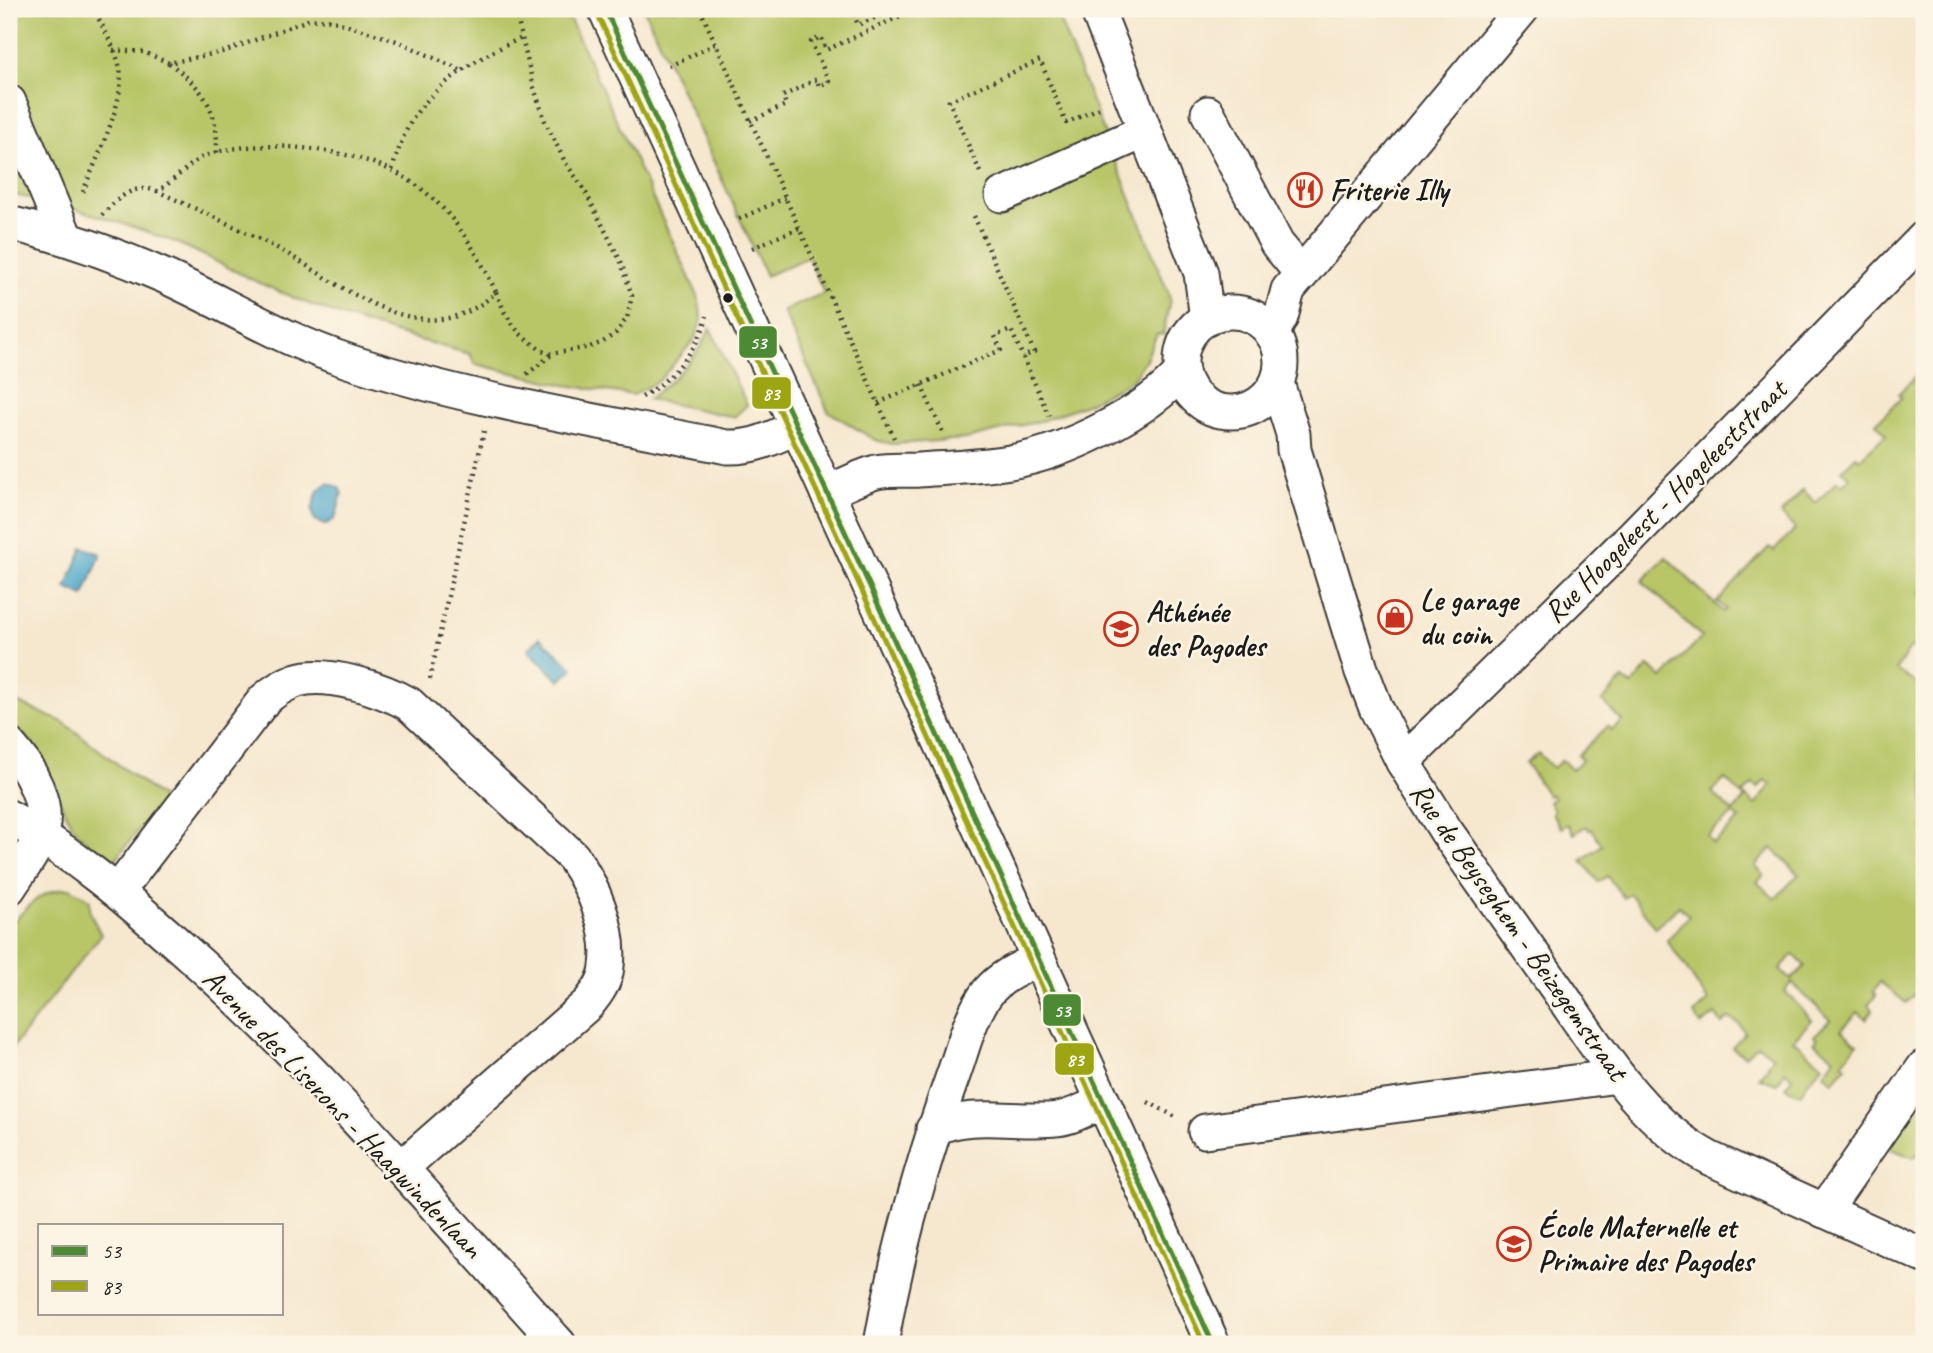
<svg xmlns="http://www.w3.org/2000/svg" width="1933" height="1353" viewBox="0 0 1933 1353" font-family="Caveat,sans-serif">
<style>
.green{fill:#b8c668;stroke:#6a7142;stroke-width:2;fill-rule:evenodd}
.water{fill:#4da7cb;stroke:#346274;stroke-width:2}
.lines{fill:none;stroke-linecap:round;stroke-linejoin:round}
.minor-casing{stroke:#3d3b37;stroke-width:37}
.path{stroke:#3d3b37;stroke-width:4.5;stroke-dasharray:2 5;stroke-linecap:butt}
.minor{stroke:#fff;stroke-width:33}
.bus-1-casing{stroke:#fcf5e5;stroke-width:10}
.bus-2-casing{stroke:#fcf5e5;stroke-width:10}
.bus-1{stroke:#4c8b33;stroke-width:5}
.bus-2{stroke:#9da512;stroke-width:5}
.bus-dot{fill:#1c1c1c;stroke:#fcf5e5;stroke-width:2.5}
.labels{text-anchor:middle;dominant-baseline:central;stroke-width:5;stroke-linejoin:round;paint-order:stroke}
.poi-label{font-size:30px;font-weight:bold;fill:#1c1c1c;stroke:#fcf5e5;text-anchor:start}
.street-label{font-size:30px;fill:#1c1c1c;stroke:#fcf5e5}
.line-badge{stroke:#fcf5e5;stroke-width:2.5}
.badge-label{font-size:19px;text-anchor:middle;font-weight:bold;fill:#fff}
</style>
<rect width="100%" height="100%" fill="#fcf5e5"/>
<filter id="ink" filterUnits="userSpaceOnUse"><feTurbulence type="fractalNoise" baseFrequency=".0143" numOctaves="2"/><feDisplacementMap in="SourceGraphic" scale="14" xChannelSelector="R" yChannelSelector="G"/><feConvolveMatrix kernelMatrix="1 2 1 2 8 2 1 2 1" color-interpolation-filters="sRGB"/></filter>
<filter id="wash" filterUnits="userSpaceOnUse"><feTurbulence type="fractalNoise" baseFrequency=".00686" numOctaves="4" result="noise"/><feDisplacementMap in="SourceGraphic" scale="28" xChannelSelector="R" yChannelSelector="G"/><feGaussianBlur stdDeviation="1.57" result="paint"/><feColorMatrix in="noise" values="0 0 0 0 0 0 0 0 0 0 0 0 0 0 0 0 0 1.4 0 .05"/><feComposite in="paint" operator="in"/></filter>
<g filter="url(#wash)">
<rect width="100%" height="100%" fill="#f6e8cf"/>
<g class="green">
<path d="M9 9H565L698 296 702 320 694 340 660 380 633 395 565 385 475 364 470 354C403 336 336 317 273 289 239 275 207 255 172 241 119 221 65 204 9 194Z"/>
<path d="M644 9H1055L1168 292 1170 299 1163 335 1157 334 1145 361 1132 380 1088 403 1044 420 966 439 892 444 875 440 828 411 783 311 824 293 808 257 766 276Z"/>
<path d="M710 328 747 405 734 417 648 399C672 382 699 356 710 328Z"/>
<path d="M1920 372 1924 377V588L1920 593 1924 597V635L1919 644 1924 647V655L1911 647 1896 670 1919 685 1924 678V997L1918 991 1906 1003 1880 982 1873 992 1876 996 1868 1005 1873 1010 1866 1019 1858 1012 1841 1030 1857 1044 1842 1063 1846 1066 1833 1082 1824 1074 1835 1058 1814 1042 1817 1039 1814 1036 1830 1020 1792 983 1785 991 1812 1020 1793 1040 1823 1065 1808 1082 1801 1094 1786 1088 1792 1077 1785 1071 1777 1084 1758 1077 1769 1066 1768 1065 1773 1057 1758 1045 1745 1056 1732 1047 1745 1033 1739 1024 1729 1018 1722 1024 1715 1014 1701 1025 1694 1014 1708 1001 1667 940 1689 916 1679 906 1656 928 1630 894 1624 898 1607 876 1598 882 1582 860 1602 845 1592 829 1589 830 1586 826 1574 834 1568 824 1561 828 1552 813 1554 810 1549 802 1554 798 1551 794 1548 796 1526 763 1538 753 1553 768 1562 760 1572 770 1582 760 1578 755 1608 726 1612 730 1622 721 1602 701 1623 679 1632 685 1649 666 1662 678 1702 637 1642 581 1666 557 1723 612 1726 609 1717 602 1769 547 1774 551 1795 529 1781 514 1803 490 1816 503 1837 481 1842 485 1850 477 1842 470 1856 456 1860 459 1886 434 1876 423 1902 397 1898 394ZM1725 779 1745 798 1733 812 1712 792ZM1765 780 1771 785 1755 805 1743 794 1753 784 1758 788ZM1733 814 1740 819 1713 844 1707 836ZM1772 848 1799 874 1775 899 1757 882 1764 875 1755 866ZM1793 954 1805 966 1791 980 1780 969Z"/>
<path d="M9 699 63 722 163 799 115 860C103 853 88 845 79 834 48 796 58 755 9 723Z"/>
<path d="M70 888 90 900V913L101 935 9 1052V926C30 906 38 890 70 888Z"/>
<path d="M1924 1081V1157L1916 1154 1914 1158 1886 1147Z"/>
</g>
<g class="water">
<path d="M328 483 339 487 342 494 335 519 324 525 314 519 312 510 318 490Z"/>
<path d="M83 547 101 554 84 596 66 588Z"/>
<path d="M540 637 573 668 560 681 528 650Z"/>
</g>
</g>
<g filter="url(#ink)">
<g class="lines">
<g class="minor-casing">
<g id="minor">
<path d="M605 9 852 547 1213 1344"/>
<path d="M1097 9 1201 273 1207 319"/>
<path d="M9 102 66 238"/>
<path d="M1208 113 1277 244 1302 274"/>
<path d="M1002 195 1145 131"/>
<path d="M9 223C63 236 114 254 164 276 226 304 283 340 348 361 471 401 600 421 727 447 753 448 773 438 796 427"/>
<circle cx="1231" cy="362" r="50"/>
<path d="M1272 334 1281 317 1288 290 1522 9"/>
<path d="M1277 383 1293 434 1294 450 1361 669 1376 708 1403 762 1446 831C1484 885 1522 939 1560 993 1602 1054 1642 1122 1709 1158L1924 1256"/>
<path d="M827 493C843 485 859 477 876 472 890 469 905 471 919 470 949 468 980 467 1010 462 1064 453 1147 413 1182 371"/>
<path d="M9 745C29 767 52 805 40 836 34 854 19 872 9 888"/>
<path d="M1403 762 1623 546 1924 238"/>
<path d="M9 817C73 852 128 900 182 948 319 1069 437 1209 559 1344"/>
<path d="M118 891 264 700C273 692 285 684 297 680 328 671 382 689 409 704L573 857C593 886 612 930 607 966 606 981 597 993 588 1004L401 1168"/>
<path d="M933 1129C971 1110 1017 1124 1057 1119 1073 1117 1088 1108 1102 1102"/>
<path d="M1205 1131 1618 1076"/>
<path d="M1824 1211 1924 1067"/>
<path d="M881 1344C897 1251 923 1159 955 1070 964 1044 971 1014 988 992 1001 976 1019 969 1037 960"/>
</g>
</g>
<g class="path">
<path d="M700 9 894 438"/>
<path d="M868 9 854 15 858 25 896 9"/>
<path d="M113 50 144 52 169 63 226 51 308 20 327 19 400 42 462 71"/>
<path d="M169 63C204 89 218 108 217 153"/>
<path d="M669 66 716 44"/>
<path d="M750 121 786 105 783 96 817 79 819 86 829 81 811 42 821 37 826 50 914 10 913 9"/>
<path d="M392 170C398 151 404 131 416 114 439 81 485 53 522 38"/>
<path d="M980 172 949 101 1040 60 1066 123 1099 108"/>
<path d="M83 192C95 161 126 101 120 69 116 48 102 27 94 9"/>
<path d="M102 215C118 198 133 183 157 191 176 181 190 160 210 154 238 145 272 145 301 148 406 158 452 199 496 292 476 311 452 322 423 319 371 313 324 274 279 249 239 228 198 210 157 191"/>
<path d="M974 216 1034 352 1023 357 1049 416"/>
<path d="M739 219 785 198"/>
<path d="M752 248 799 228"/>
<path d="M496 292 505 313 519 333 542 351 551 354 590 347 603 342 616 333 627 318 632 296 621 262 584 189 565 162 545 121 534 88 515 9"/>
<path d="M527 374 551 355"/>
<path d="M921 385 944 435"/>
<path d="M642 397C671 380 699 349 707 316"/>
<path d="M878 403 1001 350 995 336 1011 330 1023 357"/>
<path d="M430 679 484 431"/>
<path d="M1148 1102 1176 1117"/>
</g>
<use href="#minor" class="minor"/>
<g class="bus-1-casing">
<path id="bus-1" d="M605 9 852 547 1213 1344"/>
</g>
<g class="bus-2-casing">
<path id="bus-2" d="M597 13 844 551 1204 1344"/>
</g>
<use href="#bus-1" class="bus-1"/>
<use href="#bus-2" class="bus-2"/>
</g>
</g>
<defs>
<g id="restaurant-ring" transform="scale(1.75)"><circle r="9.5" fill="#fcf5e5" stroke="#c8321e" stroke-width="1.5"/><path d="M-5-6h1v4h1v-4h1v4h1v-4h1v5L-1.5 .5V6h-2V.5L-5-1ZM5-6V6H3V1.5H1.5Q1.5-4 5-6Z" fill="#c8321e"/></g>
<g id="shop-ring" transform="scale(1.75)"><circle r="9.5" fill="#fcf5e5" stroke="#c8321e" stroke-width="1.5"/><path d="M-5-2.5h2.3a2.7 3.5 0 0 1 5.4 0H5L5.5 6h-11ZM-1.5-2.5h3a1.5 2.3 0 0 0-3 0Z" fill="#c8321e"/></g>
<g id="school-ring" transform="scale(1.75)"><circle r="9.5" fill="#fcf5e5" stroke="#c8321e" stroke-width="1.5"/><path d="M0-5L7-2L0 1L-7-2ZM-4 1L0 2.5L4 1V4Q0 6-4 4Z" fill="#c8321e"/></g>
</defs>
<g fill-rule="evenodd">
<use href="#restaurant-ring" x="1305" y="190"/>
<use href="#shop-ring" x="1395" y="617"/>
<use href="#school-ring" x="1121" y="629"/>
<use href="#school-ring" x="1514" y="1244"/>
</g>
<circle class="bus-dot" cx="728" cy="298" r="6"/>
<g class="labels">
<g class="poi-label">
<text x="1330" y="190">Friterie Illy</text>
<text x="1420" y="600">Le garage<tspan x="1420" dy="34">du coin</tspan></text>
<text x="1146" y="612">Athénée<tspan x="1146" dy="34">des Pagodes</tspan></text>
<text x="1538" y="1227">École Maternelle et<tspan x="1538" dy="34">Primaire des Pagodes</tspan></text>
</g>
<g class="street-label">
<text transform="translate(1665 501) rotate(-45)">Rue Hoogeleest - Hogeleeststraat</text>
<text transform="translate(1519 931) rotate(55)">Rue de Beyseghem - Beizegemstraat</text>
<text transform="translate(343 1113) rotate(46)">Avenue des Liserons - Haagwindenlaan</text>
</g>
</g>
<g class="line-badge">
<rect x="738" y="325" width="40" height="34" rx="7" fill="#4c8b33"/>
<rect x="751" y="376" width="41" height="34" rx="7" fill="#9da512"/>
<rect x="1042" y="993" width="40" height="34" rx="7" fill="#4c8b33"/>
<rect x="1054" y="1042" width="41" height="34" rx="7" fill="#9da512"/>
</g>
<g class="badge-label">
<text x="758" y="349">53</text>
<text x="771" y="400">83</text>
<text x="1062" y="1017">53</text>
<text x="1075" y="1066">83</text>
</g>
<rect width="1933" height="1353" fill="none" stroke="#fcf5e5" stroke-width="35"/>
<rect x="38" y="1224" width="245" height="91" fill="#fcf5e5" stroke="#a29e95" stroke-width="2"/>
<rect x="52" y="1246" width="35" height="10" fill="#4c8b33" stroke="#a29e95" stroke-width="2"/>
<text x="102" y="1258" font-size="21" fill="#1c1c1c">53</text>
<rect x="52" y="1281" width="35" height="10" fill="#9da512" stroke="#a29e95" stroke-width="2"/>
<text x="102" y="1294" font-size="21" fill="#1c1c1c">83</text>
</svg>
